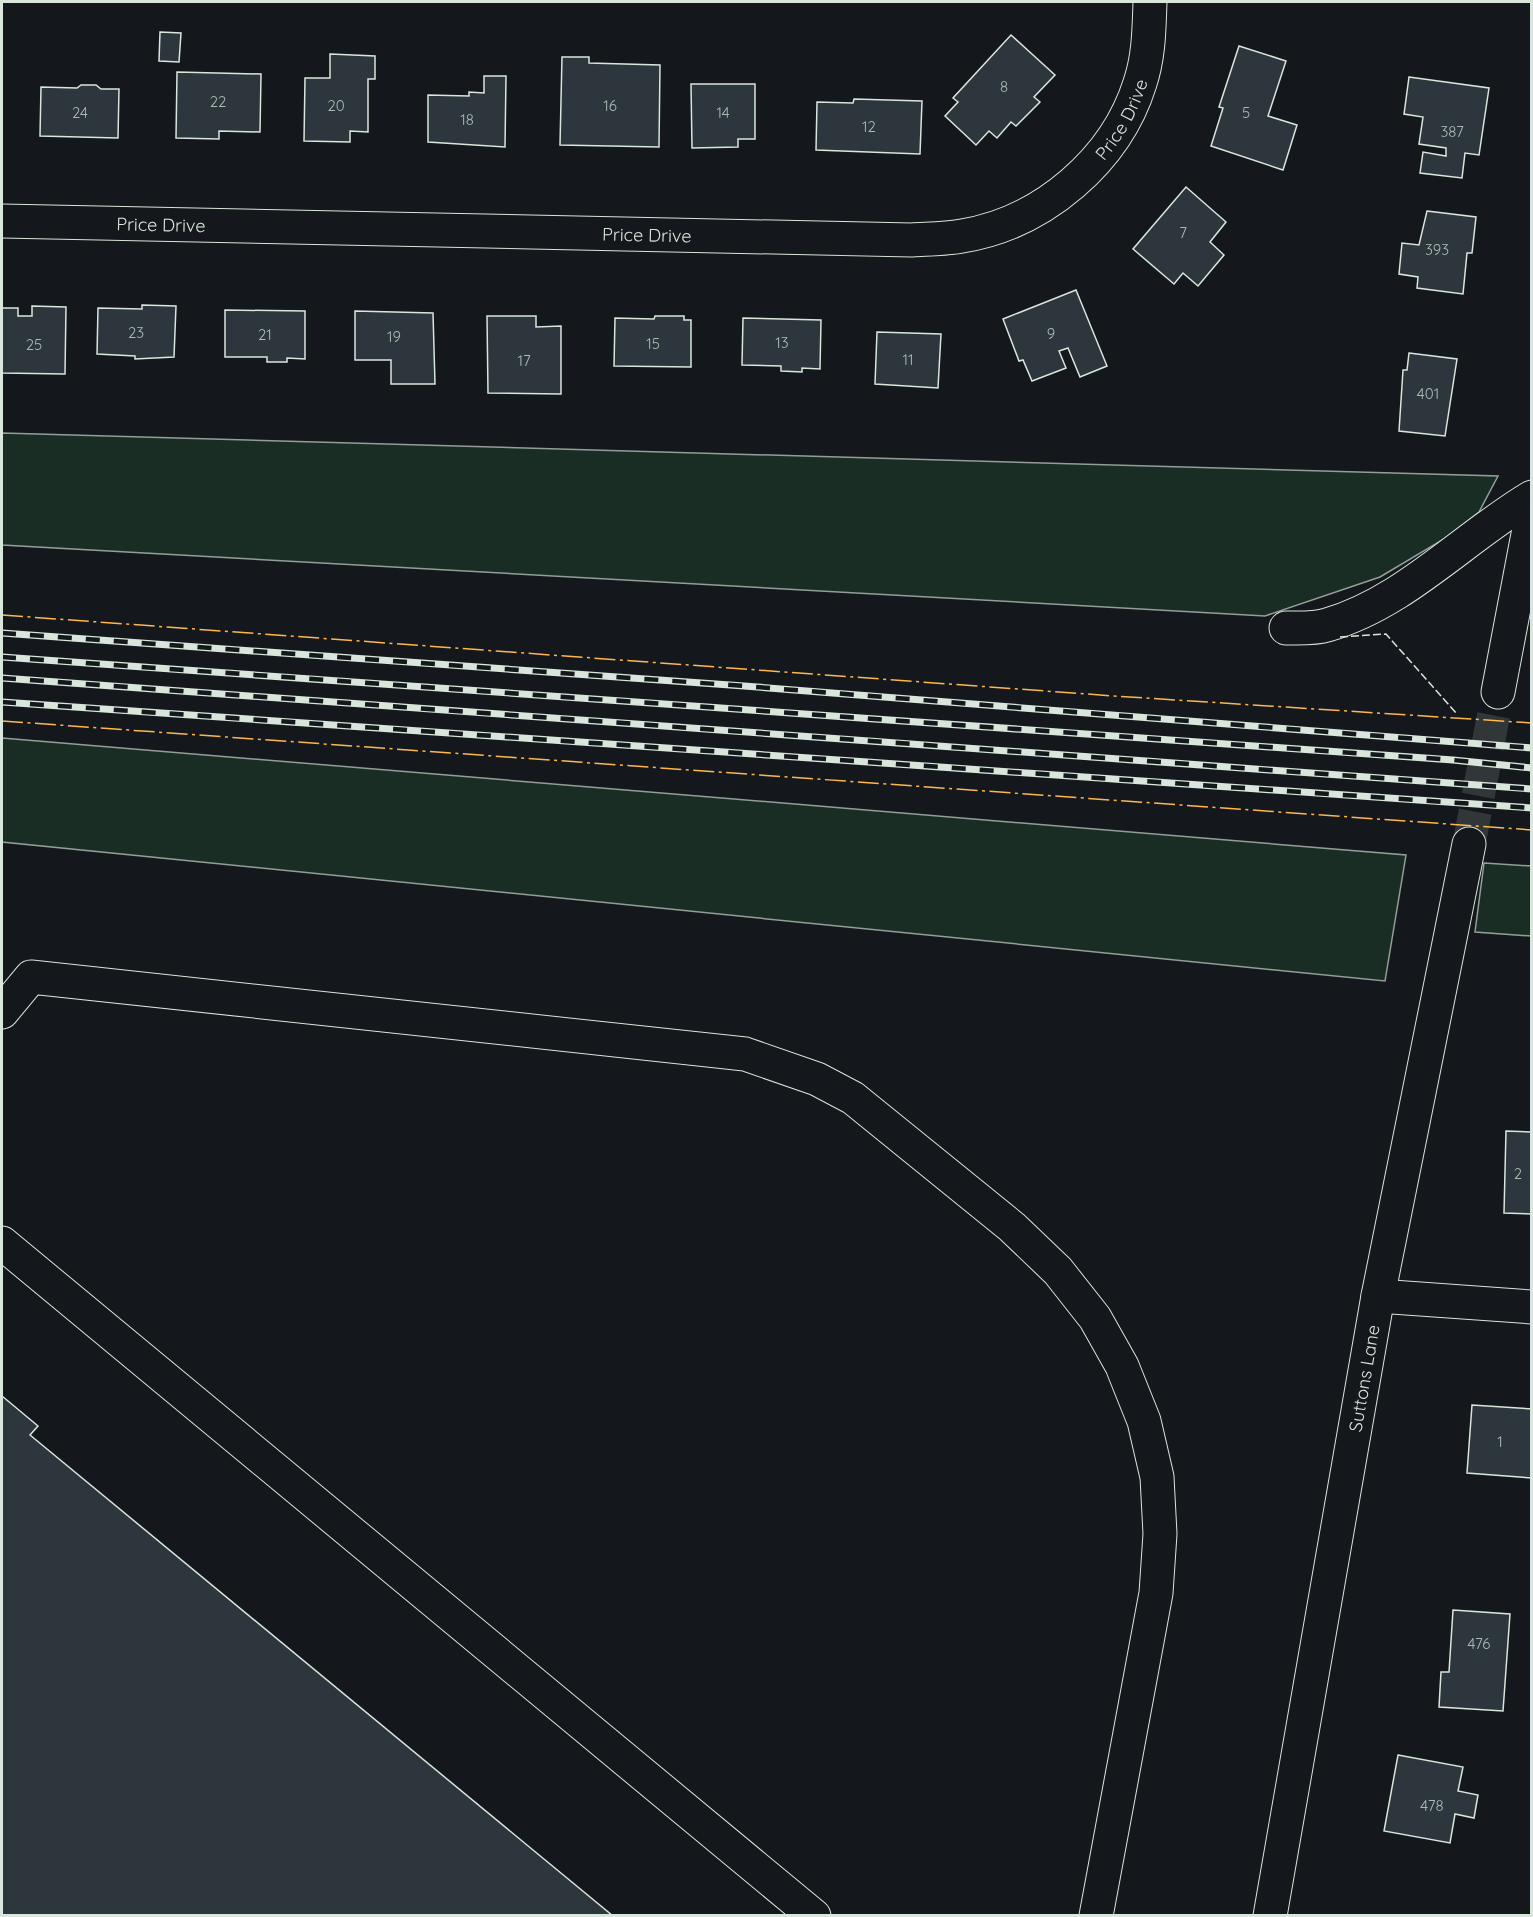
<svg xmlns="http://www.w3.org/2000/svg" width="1533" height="1917" viewBox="0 0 1533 1917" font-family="Quicksand,sans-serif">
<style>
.green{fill:#1a2d24;stroke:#939e99;stroke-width:1.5}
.building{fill:#2c363c;stroke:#d8e6dc;stroke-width:1.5}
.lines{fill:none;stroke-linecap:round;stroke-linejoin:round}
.minor-tunnel{stroke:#313739;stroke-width:33;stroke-dasharray:33 16;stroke-linecap:butt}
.minor-casing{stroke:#d8e6dc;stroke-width:35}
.minor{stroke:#14181c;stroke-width:33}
.rail-casing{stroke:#d8e6dc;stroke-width:7}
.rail{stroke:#14181c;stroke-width:4.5;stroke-dasharray:14;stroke-linecap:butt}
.fence{stroke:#d8e6dc;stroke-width:1.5;stroke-dasharray:8 3;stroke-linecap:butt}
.power{stroke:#ffb74d;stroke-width:1.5;stroke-dasharray:21 4.5 3 4.5;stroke-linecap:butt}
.labels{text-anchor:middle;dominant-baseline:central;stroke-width:4.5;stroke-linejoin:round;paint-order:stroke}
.number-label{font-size:15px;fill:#adbab4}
.street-label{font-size:18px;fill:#d8e6dc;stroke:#14181c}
</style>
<rect width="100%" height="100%" fill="#14181c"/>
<g class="green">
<path d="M2 433 1498 476 1479 512 1444 539 1380 577 1265 616 2 545Z"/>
<path d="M2 738 1406 855 1385 981 2 842Z"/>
<path d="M1484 863 1531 866V936L1475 932Z"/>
</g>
<g class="building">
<path d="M160 32 181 33 179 62 159 61Z"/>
<path d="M1011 35 1055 75 1034 97 1040 102 1016 126 1011 122 997 138 989 131 976 145 945 116 958 102 953 98Z"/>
<path d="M1239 46 1286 61 1268 116 1297 125 1283 170 1211 146 1223 108 1219 107Z"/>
<path d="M330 54 375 56V79H368V132L350 131V142L304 141 305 78H330Z"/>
<path d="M562 57H589V63L660 65 659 147 560 145Z"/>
<path d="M177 72 261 74 260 132 219 131V139L176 138Z"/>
<path d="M484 76H506L505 147 428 142V95L469 96V92L484 93Z"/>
<path d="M1409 77 1489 88 1479 155 1465 153 1462 178 1420 173 1423 152 1446 156V148L1419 144 1423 117 1404 114Z"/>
<path d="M691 84H755V139H738V147L692 148Z"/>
<path d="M81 85H96L101 89H119L118 138 40 136 41 87 77 88Z"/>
<path d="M854 99 922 101 920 154 816 150 817 102 853 103Z"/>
<path d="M1186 187 1226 222 1210 242 1224 255 1198 286 1183 273 1174 284 1133 249Z"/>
<path d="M1427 211 1476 217 1472 253H1467L1463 294 1417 288 1418 277 1399 274 1402 243 1419 245Z"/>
<path d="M1076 290 1107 366 1080 377 1068 348 1059 351 1066 368 1032 381 1023 360 1019 361 1003 319Z"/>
<path d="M142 305 176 306 174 357 135 359V356L97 354 98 308 142 309Z"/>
<path d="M32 306 66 307 65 374 2 373V308H18V316H32Z"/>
<path d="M225 310 305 311V359L287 358V362H267V357H225Z"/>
<path d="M355 311 433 313 435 384H391V360H355Z"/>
<path d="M487 316H536V327L561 326V394L488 393Z"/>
<path d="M655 316H684V320H691V367L614 366 615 318 654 319Z"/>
<path d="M743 318 821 320 820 369 802 368V372L781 371V366L742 365Z"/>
<path d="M877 332 941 334 938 388 875 384Z"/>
<path d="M1409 353 1457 359 1445 436 1399 431 1403 370H1407Z"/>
<path d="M1506 1131 1532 1132V1214L1504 1213Z"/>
<path d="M2 1396 38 1426 30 1435 613 1916H2Z"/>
<path d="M1472 1405 1532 1409V1478L1467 1473Z"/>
<path d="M1453 1610 1510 1614 1503 1711 1439 1707 1441 1672H1449Z"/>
<path d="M1398 1755 1463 1767 1458 1791 1478 1795 1474 1818 1455 1814 1450 1843 1384 1831Z"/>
</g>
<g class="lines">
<path class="minor-tunnel" d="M1469 844 1498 692"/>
<g class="minor-casing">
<g id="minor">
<path id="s1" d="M2 221 912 240C928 239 946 239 962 236 1043 223 1116 160 1140 83 1149 56 1149 29 1150 2"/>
<path d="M1286 628C1299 628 1314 629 1327 625 1404 603 1463 538 1532 497"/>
<path d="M1498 692 1532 513"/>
<path d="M2 1012 31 977 745 1054 817 1079 853 1098 1012 1227 1058 1271 1095 1318 1122 1366 1144 1421 1157 1477 1160 1534 1156 1593 1096 1916"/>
<path d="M2 1243 814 1916"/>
<path d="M1378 1296 1532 1307"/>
<path id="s2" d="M1270 1916 1378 1296 1469 844"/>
</g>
</g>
<use href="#minor" class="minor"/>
<g class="rail-casing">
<g id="rail">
<path d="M2 633 744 686 1532 748"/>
<path d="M2 657 1453 760 1532 768"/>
<path d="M2 678 1532 789"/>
<path d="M2 702 1532 808"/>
</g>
</g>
<use href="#rail" class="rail"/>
<path class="fence" d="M1340 637 1386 634 1457 714"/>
<g class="power">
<path d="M2 615 1114 696 1532 723"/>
<path d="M2 721 1532 830"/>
</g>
</g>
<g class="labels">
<g class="number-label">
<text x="1004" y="86">8</text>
<text x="218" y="101">22</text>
<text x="336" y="105">20</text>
<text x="610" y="105">16</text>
<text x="80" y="112">24</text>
<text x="723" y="112">14</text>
<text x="1246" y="112">5</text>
<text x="467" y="119">18</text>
<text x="869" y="126">12</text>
<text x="1452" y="131">387</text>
<text x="1183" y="232">7</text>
<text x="1437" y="249">393</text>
<text x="136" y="332">23</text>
<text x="1051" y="333">9</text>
<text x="265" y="334">21</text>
<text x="394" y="336">19</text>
<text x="782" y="342">13</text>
<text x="653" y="343">15</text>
<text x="34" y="344">25</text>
<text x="908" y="359">11</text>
<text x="524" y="360">17</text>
<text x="1428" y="393">401</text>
<text x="1518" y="1173">2</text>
<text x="1500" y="1441">1</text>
<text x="1479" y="1643">476</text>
<text x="1432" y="1805">478</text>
</g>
<g class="street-label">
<text stroke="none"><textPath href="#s1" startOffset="1166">Price Drive</textPath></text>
<text stroke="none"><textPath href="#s1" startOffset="159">Price Drive</textPath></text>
<text stroke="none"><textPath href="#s1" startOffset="645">Price Drive</textPath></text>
<text stroke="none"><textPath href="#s2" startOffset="546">Suttons Lane</textPath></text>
</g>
</g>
<rect width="1533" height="1917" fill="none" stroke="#d8e6dc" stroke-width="6"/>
</svg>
